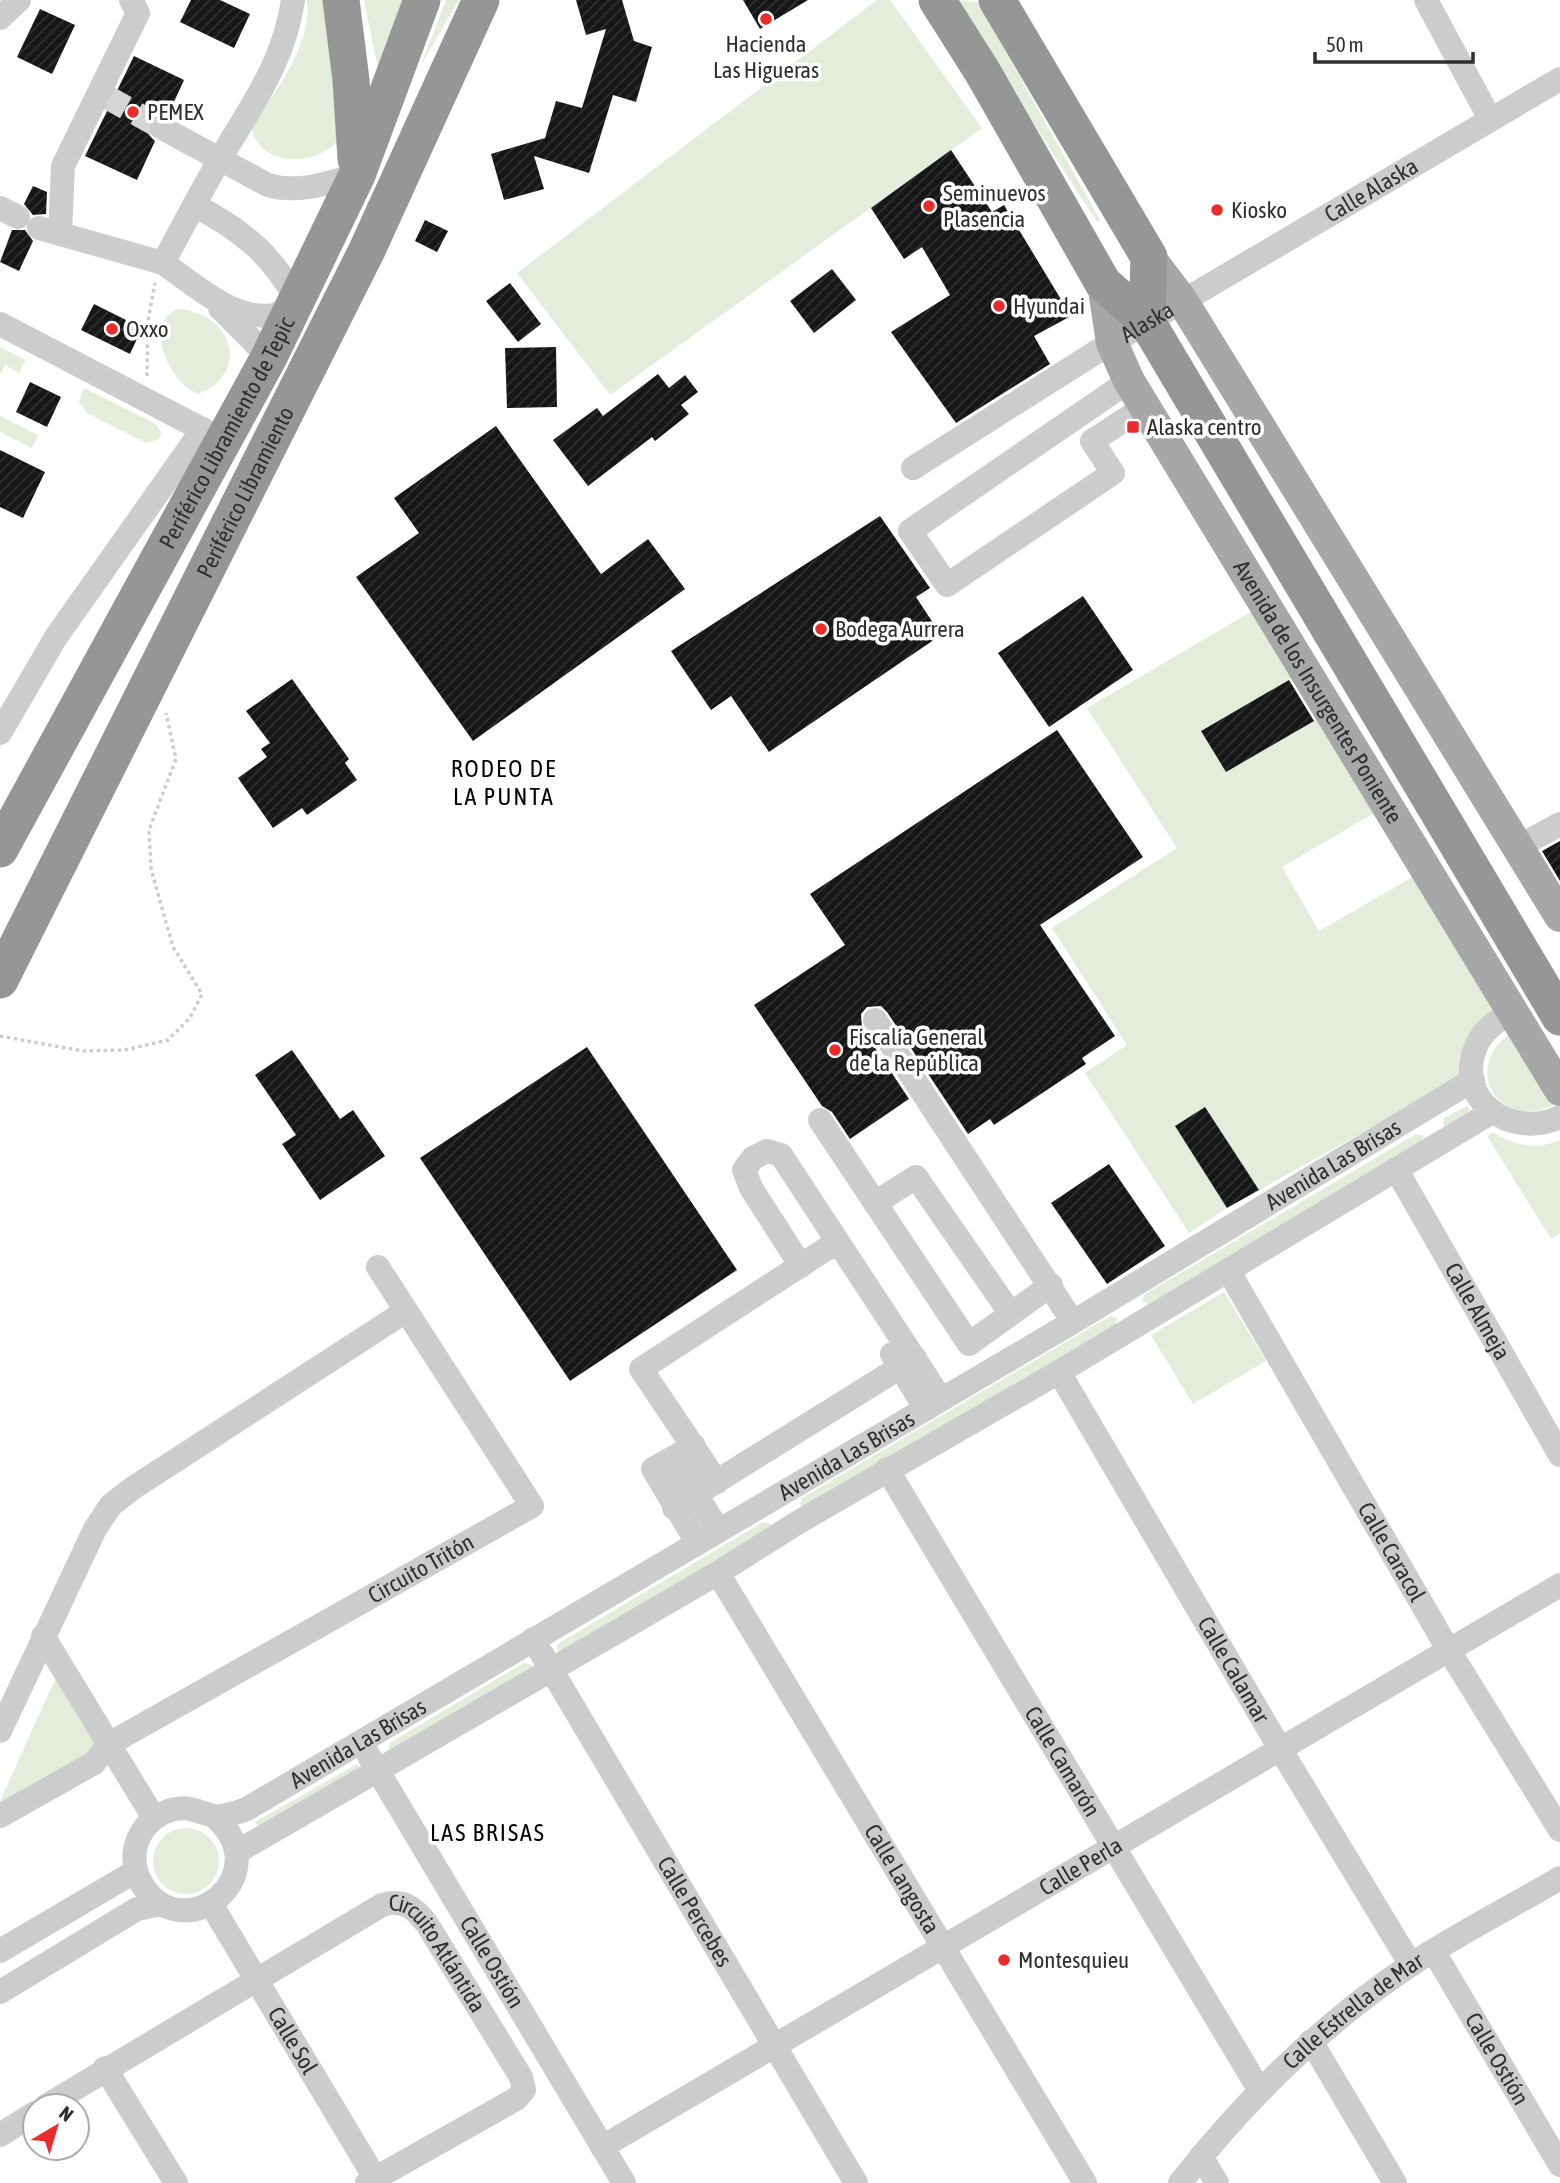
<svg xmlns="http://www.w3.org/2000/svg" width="1560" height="2183" viewBox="0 0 1560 2183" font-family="'Asap Condensed',sans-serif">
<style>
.green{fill:#e4ecdc}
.building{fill:url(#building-hatch)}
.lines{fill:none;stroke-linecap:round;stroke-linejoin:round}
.minor-tunnel{stroke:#d5d5d5;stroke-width:24;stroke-dasharray:24 12;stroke-linecap:butt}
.path{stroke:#ccc;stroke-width:3.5;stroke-dasharray:3.5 3.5;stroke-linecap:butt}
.minor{stroke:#ccc;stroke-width:24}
.major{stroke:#a7a7a7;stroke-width:32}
.highway{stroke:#969696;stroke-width:37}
.poi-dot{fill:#eb2b2b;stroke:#fff;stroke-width:2.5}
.labels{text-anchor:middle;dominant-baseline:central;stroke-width:7;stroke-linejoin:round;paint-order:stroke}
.poi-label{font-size:23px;fill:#2f2f2f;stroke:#fff;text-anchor:start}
.street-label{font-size:23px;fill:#2f2f2f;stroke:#fff}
.neighbourhood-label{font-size:24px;letter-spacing:2px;fill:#000;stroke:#fff}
</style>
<defs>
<pattern id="building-hatch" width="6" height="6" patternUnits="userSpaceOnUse" patternTransform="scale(1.75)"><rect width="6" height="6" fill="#161616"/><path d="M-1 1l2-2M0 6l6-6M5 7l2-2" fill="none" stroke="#303030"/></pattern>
</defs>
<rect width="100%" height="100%" fill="#fff"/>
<g class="green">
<path d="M307 0H329L337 142C313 167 259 167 251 127 276 91 312 46 307 0Z"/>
<path d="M364 0H408L378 69Z"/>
<path d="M446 0H459L421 65Z"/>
<path d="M877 0H890L982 128 610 395 517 273Z"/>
<path d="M954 0 978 2 1100 220 1097 222Z"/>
<path d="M177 309C232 312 252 373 198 394 172 385 141 326 177 309Z"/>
<path d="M0 347 26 360 19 373 5 365 0 375Z"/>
<path d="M84 388 156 424 161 433 159 439 146 443 87 413 79 402Z"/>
<path d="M0 416 38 435 32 448 0 432Z"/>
<path d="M1261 606 1301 673 1202 730 1226 772 1325 714 1381 809 1282 867 1319 931 1418 874 1498 1009 1462 1077 1259 1190 1205 1107 1175 1126 1227 1208 1189 1233 1085 1073 1127 1045 1052 928 1177 848 1087 708Z"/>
<path d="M1511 1033 1554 1105C1499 1131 1460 1069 1511 1033Z"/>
<path d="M1467 1106 1470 1111 1447 1127 1443 1125 1444 1118Z"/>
<path d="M1493 1132C1513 1145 1537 1151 1560 1140V1233L1551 1239 1487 1136Z"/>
<path d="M1416 1134 1424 1136 1421 1143 1150 1304 1142 1301 1145 1294Z"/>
<path d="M1224 1292 1266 1361 1193 1404 1151 1335Z"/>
<path d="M1110 1316 1118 1318 1115 1325 807 1508 800 1505 802 1498Z"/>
<path d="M763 1522 771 1524 768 1531 564 1652 556 1650 559 1643Z"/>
<path d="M524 1663 533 1665 529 1672 395 1752 388 1749 391 1742Z"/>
<path d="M57 1675 99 1749 0 1803V1801Z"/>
<path d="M357 1764 360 1768 261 1832 255 1822Z"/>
<circle cx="186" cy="1861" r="33"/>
</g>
<g class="building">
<path d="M191 0H220L250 14 234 48 180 22Z"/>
<path d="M576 0H622L634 41 652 47 636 102 613 95 589 173 534 156 544 189 504 200 491 154 545 138 556 101 582 108 606 29 586 35Z"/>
<path d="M743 0H808L760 29Z"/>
<path d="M40 9 75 25 52 74 17 57Z"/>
<path d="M134 56 184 80 168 115H155L149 122V135L155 141 137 180 85 156Z"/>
<path d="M951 150 992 212 1004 205 1071 316 1034 336 1050 364 956 423 891 332 950 295 922 247 904 259 871 208Z"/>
<path d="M33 186 47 192 46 214 33 215 24 204Z"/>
<path d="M425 220 448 231 437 252 415 241Z"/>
<path d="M12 230H25L33 241 19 271 0 262Z"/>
<path d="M832 269 856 300 814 333 790 301Z"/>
<path d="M510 283 541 324 518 342 486 301Z"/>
<path d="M94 304 142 328 130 354 81 330Z"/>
<path d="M556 347 557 407 507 408 505 348Z"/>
<path d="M658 374 669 388 685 375 698 392 681 405 689 414 655 441 652 437 588 486 553 440 597 408 603 416Z"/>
<path d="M30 382 61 397 47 427 16 412Z"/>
<path d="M496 426 601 574 648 539 685 589 473 741 356 577 419 533 394 498Z"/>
<path d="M0 450 45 472 23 518 0 507Z"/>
<path d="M880 516 930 588 916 597 941 635 769 752 731 696 711 710 671 651Z"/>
<path d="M1083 596 1133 670 1049 727 998 653Z"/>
<path d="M292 679 349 759 345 763 357 780 307 815 302 808 273 828 238 778 267 757 261 749 270 743 246 711Z"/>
<path d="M1289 680 1314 721 1226 772 1201 731Z"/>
<path d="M1057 730 1143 857 1040 925 1115 1036 1082 1058 1086 1064 994 1125 990 1119 968 1134 887 1012 881 1006 867 1007 861 1014 862 1028 909 1099 850 1139 832 1112 822 1106 754 1005 845 945 810 894Z"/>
<path d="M1560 841V881L1542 851Z"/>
<path d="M587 1047 737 1270 570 1381 420 1158Z"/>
<path d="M292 1050 340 1119 353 1110 385 1156 320 1200 282 1144 296 1135 255 1075Z"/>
<path d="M1205 1107 1259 1190 1227 1208 1175 1126Z"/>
<path d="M1109 1164 1165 1246 1107 1284 1051 1203Z"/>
</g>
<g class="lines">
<path class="minor-tunnel" d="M105 96 162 128"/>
<g class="path">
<path d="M147 376 148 321 155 283"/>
<path d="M0 1036 83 1051 125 1050 168 1040 190 1018 202 994 173 947 151 869 149 830 176 759 166 713"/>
</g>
<g class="minor">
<path d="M1426 0 1490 119"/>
<path d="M0 18 19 0"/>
<path d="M162 128 268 185C298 194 327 183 357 175"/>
<path d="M194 205C242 230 270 253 297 300 290 305 282 313 274 315 234 322 194 284 163 263 182 228 200 193 220 159 251 106 284 63 293 0"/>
<path d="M0 208 18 217"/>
<path d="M39 228 163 263"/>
<path d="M60 234 63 166 138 13 131 0"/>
<path d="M220 308 269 357"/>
<path d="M0 324 217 437"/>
<path d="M1129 381 910 531 947 585 1113 473 1092 441 1146 406"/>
<path id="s1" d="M913 468 1098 351 1560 79"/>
<path d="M0 733 56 637 203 429"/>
<path d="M1518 847 1560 824"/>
<path d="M1512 1011C1499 1020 1484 1029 1477 1044 1452 1100 1511 1140 1560 1117"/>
<path d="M875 1020 1073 1322"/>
<path d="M820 1120 969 1344 1051 1285"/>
<path id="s2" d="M1396 1169 1560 1455"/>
<path d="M875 1203 916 1177 1011 1314"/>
<path d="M801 1266 751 1188 744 1170 753 1158 767 1151 781 1155 941 1399"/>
<path id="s3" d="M1228 1270 1448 1649 1560 1830"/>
<path d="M892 1354 926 1409"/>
<path id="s4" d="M1059 1372 1279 1747 1411 1965"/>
<path d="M694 1446 653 1469 697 1542"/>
<path d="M674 1458 718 1530"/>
<path id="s5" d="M887 1469 1259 2089"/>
<path d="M717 1482 641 1369 826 1249 839 1245"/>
<path d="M674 1508 915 1358"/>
<path id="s6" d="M718 1573 1085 2183"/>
<path d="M43 1636 154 1818"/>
<path id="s7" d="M533 1639 856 2183"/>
<path d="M0 1731 95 1529 111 1505 133 1488 406 1311"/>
<path id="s8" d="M369 1756 624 2183"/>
<path id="s9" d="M0 1816 94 1763 109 1744 532 1506 378 1267"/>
<path id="s10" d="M215 1817C279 1874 185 1950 143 1886 136 1876 133 1862 135 1850 138 1832 151 1817 168 1811 186 1804 197 1812 214 1816 222 1818 236 1812 245 1810L1073 1322 1473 1080"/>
<path d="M237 1852 718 1573 797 1523 1059 1372 1492 1112"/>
<path id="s11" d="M211 1904 375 2178"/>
<path d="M0 1951 136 1871"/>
<path id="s12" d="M1434 1952 1560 2165"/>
<path d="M0 1992 137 1909 161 1904"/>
<path d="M1311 2041 1395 2183"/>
<path d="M105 2068 176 2183"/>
<path id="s13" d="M46 2106 382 1905C403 1899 414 1907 427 1924L521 2077 524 2090 516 2099 367 2183"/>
<path d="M0 2135 35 2113"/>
<path id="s14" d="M602 2147C923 1962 1239 1770 1560 1585"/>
<path d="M1201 2156 1217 2183"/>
<path id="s15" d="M1180 2183C1246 2099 1322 2024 1412 1964 1460 1933 1511 1907 1560 1878"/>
</g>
<g class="major">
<path d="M1149 257 1183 302 1560 916"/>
<path id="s16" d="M1103 283 1112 343 1129 381 1560 1090"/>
</g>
<g class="highway">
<path d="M341 0 351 80 356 159"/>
<path d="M937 0 982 71 1103 283 1147 322 1560 1017"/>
<path d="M997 0 1149 257 1147 322"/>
<path id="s17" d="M0 849 269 357 357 175 422 0"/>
<path id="s18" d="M0 980 367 250 481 0"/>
</g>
</g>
<g class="poi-dot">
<circle cx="766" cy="19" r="7"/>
<circle cx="133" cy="112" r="7"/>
<circle cx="929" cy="206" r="7"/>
<circle cx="1217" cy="210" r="7"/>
<circle cx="999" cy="306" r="7"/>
<circle cx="112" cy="329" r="7"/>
<rect x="1126" y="420" width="14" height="14" rx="3.5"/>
<circle cx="821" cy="629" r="7"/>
<circle cx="835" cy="1050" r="7"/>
<circle cx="1004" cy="1960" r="7"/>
</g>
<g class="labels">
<g class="poi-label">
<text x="766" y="44" text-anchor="middle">Hacienda<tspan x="766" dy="26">Las Higueras</tspan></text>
<text x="147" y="112">PEMEX</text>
<text x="943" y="193">Seminuevos<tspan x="943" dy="26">Plasencia</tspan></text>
<text x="1231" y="210">Kiosko</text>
<text x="1013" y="306">Hyundai</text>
<text x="126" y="329">Oxxo</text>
<text x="1147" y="427">Alaska centro</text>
<text x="835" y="629">Bodega Aurrera</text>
<text x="849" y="1037">Fiscalía General<tspan x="849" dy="26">de la República</tspan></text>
<text x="1018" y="1960">Montesquieu</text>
</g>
<g class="street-label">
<text stroke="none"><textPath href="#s1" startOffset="536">Calle Alaska</textPath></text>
<text stroke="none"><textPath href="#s1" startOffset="276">Alaska</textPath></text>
<text stroke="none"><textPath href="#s17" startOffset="474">Periférico Libramiento de Tepic</textPath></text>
<text stroke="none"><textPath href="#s18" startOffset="546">Periférico Libramiento</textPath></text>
<text stroke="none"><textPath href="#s16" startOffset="466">Avenida de los Insurgentes Poniente</textPath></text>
<text stroke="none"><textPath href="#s10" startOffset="1615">Avenida Las Brisas</textPath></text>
<text stroke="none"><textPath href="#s2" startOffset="164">Calle Almeja</textPath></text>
<text stroke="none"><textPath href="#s10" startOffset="1048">Avenida Las Brisas</textPath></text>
<text stroke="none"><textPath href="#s3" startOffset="326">Calle Caracol</textPath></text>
<text stroke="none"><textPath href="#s9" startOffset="490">Circuito Tritón</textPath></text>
<text stroke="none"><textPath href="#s4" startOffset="345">Calle Calamar</textPath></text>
<text stroke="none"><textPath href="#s10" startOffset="481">Avenida Las Brisas</textPath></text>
<text stroke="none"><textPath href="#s5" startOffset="341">Calle Camarón</textPath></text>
<text stroke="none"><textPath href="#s14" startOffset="555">Calle Perla</textPath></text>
<text stroke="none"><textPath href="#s6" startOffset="357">Calle Langosta</textPath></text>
<text stroke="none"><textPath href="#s7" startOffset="317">Calle Percebes</textPath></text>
<text stroke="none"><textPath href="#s8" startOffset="240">Calle Ostión</textPath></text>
<text stroke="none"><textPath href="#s13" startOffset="472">Circuito Atlántida</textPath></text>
<text stroke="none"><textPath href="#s15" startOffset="245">Calle Estrella de Mar</textPath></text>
<text stroke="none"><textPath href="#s11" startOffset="159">Calle Sol</textPath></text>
<text stroke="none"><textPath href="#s12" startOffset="124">Calle Ostión</textPath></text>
</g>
<g class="neighbourhood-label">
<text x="504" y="768">RODEO DE<tspan x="504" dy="28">LA PUNTA</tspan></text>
<text x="488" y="1832">LAS BRISAS</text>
</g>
</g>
<g transform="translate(56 2127) rotate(38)"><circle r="33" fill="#ffffff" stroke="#acacac" stroke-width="2"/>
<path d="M0-5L12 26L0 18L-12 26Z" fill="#eb2b2b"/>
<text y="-10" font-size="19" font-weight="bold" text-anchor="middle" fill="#2f2f2f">N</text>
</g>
<path d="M1315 52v10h158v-10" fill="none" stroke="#2f2f2f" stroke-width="3.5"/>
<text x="1326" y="52" font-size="21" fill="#2f2f2f" stroke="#ffffff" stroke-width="5" paint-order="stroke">50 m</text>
</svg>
